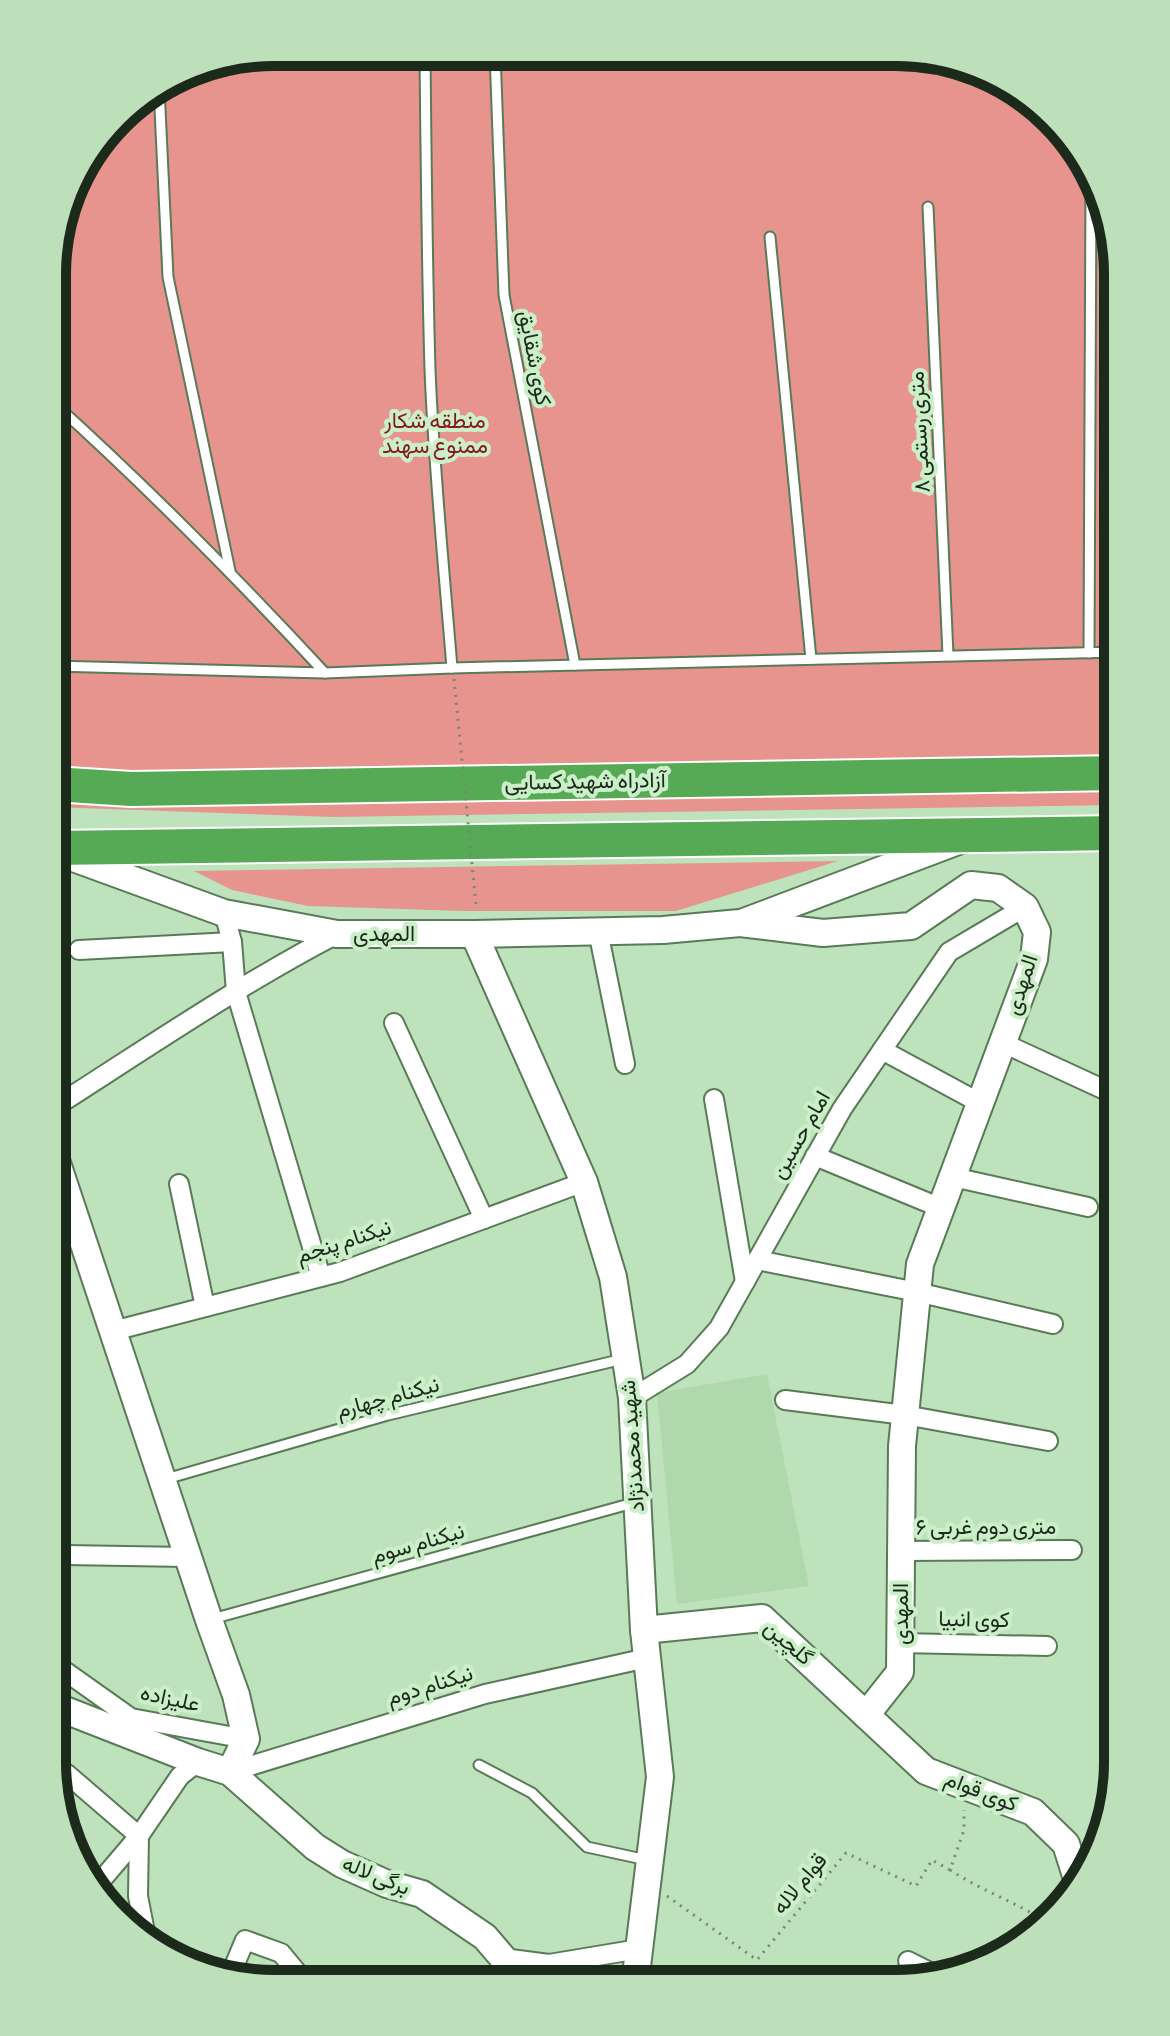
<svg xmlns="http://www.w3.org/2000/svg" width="1170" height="2036" viewBox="0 0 1170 2036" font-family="'Sofia Sans Condensed',Vazirmatn,sans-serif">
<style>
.built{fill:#afd9ad}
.green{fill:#e7938e}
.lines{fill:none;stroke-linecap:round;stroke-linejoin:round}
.lane-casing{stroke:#597a57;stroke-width:13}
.street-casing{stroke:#597a57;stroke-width:22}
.secondary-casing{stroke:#597a57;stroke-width:30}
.highway-casing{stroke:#fff;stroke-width:38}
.path{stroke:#728b71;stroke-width:3;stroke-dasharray:2 6;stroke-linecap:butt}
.lane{stroke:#fff;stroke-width:9}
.street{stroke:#fff;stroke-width:18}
.secondary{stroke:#fff;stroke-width:26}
.highway{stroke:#56a955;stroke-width:34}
.path-bridge{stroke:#728b71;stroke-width:3;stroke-dasharray:2 6;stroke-linecap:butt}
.labels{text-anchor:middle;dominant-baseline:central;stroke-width:8;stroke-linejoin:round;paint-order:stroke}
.street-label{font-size:22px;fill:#1c2a1c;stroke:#cbefc8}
.park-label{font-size:22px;fill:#861a21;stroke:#cbefc8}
.rim{fill:none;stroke:#1c2a1c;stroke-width:10}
</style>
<rect width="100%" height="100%" fill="#bee2bc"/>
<path class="built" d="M767 1374 809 1586 677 1604 657 1393Z"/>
<g class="green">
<path d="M274 52 939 56 1042 107 1106 202 1118 274V805L333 817 53 807 54 245 75 175 127 107 189 69Z"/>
<path d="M838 861 676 911H464L308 906 232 890 194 871Z"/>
</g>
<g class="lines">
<g class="lane-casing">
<g id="lane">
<path d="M495 53 504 295 575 665"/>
<path d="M159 88 168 277 230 571"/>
<path d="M928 207 948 655"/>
<path d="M770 237 811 659"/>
<path d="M54 403C149 489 238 579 325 673"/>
<path d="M1089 653 1091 180"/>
<path d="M53 666 325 673 452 668C444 569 434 470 430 370 427 264 426 159 425 53"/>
<path d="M452 668 1118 652"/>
<path d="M166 1479 388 1415 623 1359"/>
<path d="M212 1619 633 1503"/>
<path d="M479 1765 532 1793 587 1847 647 1860"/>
</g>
</g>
<g class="street-casing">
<g id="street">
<path d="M224 913 232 942 236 992 321 1277"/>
<path d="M598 931 625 1064"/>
<path d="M79 950 232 942"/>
<path d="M394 1023 484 1219"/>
<path d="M1003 1043 1118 1096"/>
<path d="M882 1050 980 1103"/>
<path d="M714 1099 745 1282"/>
<path d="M53 1108C147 1048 239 985 337 934"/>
<path d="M815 1156 941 1208"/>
<path d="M953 1177 1088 1207"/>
<path d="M179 1184 205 1307"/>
<path d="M757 1260 917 1292 1053 1324"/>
<path d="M113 1331 340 1272 584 1182"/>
<path d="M632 1398 687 1364 719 1328 842 1109 949 952 1025 907"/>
<path d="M785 1400 905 1415 1048 1441"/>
<path d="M901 1551 1072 1550"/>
<path d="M64 1555 188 1557"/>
<path d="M900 1643 1047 1646"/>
<path d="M52 1662 131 1718 246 1739"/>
<path d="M53 1768 67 1774 139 1836 138 1896 147 1942"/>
<path d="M230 1772 485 1694 647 1658"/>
<path d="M99 1883 139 1836 180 1776 198 1762"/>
<path d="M503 1958 549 1964 639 1949"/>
<path d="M908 1961 940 1977"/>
<path d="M230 1976 245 1940 281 1953 305 1982"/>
</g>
</g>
<g class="secondary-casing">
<g id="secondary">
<path d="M57 852 224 913 337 934H474L663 930 740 923 823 933 911 926 971 885 998 888 1025 907 1037 932 1034 959 920 1264 902 1446 900 1672 866 1715"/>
<path d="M744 922 958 841"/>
<path d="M474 934 584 1182 613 1277 632 1398 644 1630 660 1777 635 1983"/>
<path d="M53 1151 209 1620 236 1695 246 1739 230 1772"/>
<path d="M644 1630 762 1618 926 1771 1033 1812 1066 1844 1078 1882"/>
<path d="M52 1702 65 1710 198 1762 230 1772 315 1847 342 1864 387 1884 422 1894 485 1937 503 1958 516 1983"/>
</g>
</g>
<g class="highway-casing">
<g id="highway">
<path d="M53 784 131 789 1118 773"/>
<path d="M53 848 1118 833"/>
</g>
</g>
<g class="path">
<path d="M950 1870C979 1889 1012 1901 1042 1919"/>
<path d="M667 1896 757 1960 846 1853 916 1886 932 1860 950 1870 964 1830V1810"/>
</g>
<use href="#lane" class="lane"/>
<use href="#street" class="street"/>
<use href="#secondary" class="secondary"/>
<use href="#highway" class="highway"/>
<path class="path-bridge" d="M454 679 476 905"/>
</g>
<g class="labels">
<g class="street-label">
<text transform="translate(534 358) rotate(79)">کوی شقایق</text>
<text transform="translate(920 432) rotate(-93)">۸ متری رستمی</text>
<text transform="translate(585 782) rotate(-1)">آزادراه شهید کسایی</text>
<text x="384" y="934">المهدی</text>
<text transform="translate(1022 985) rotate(-72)">المهدی</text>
<text transform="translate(801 1135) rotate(-60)">امام حسین</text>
<text transform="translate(344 1242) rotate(-18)">نیکنام پنجم</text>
<text transform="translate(388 1398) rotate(-15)">نیکنام چهارم</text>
<text transform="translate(633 1446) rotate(-94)">شهید محمدنژاد</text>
<text x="986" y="1527">۶ متری دوم غربی</text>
<text transform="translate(418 1544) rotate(-16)">نیکنام سوم</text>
<text transform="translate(901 1614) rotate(-90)">المهدی</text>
<text transform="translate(974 1620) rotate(1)">کوی انبیا</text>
<text transform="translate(788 1643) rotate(41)">گلچین</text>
<text transform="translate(430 1686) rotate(-17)">نیکنام دوم</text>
<text transform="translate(170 1699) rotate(12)">علیزاده</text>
<text transform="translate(981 1792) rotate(21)">کوی قوام</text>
<text transform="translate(376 1876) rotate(22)">برگی لاله</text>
<text transform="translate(800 1884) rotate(-50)">قوام لاله</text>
</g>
<g class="park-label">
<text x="435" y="421">منطقه شکار<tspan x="435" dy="25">ممنوع سهند</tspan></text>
</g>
</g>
<path d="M0 0H1170V2036H0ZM274 66H896A208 208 0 0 1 1104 274V1762A208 208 0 0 1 896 1970H274A208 208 0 0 1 66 1762V274A208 208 0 0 1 274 66Z" fill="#bddfba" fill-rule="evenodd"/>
<path class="rim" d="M274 66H896A208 208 0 0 1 1104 274V1762A208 208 0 0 1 896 1970H274A208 208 0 0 1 66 1762V274A208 208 0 0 1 274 66Z"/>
</svg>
